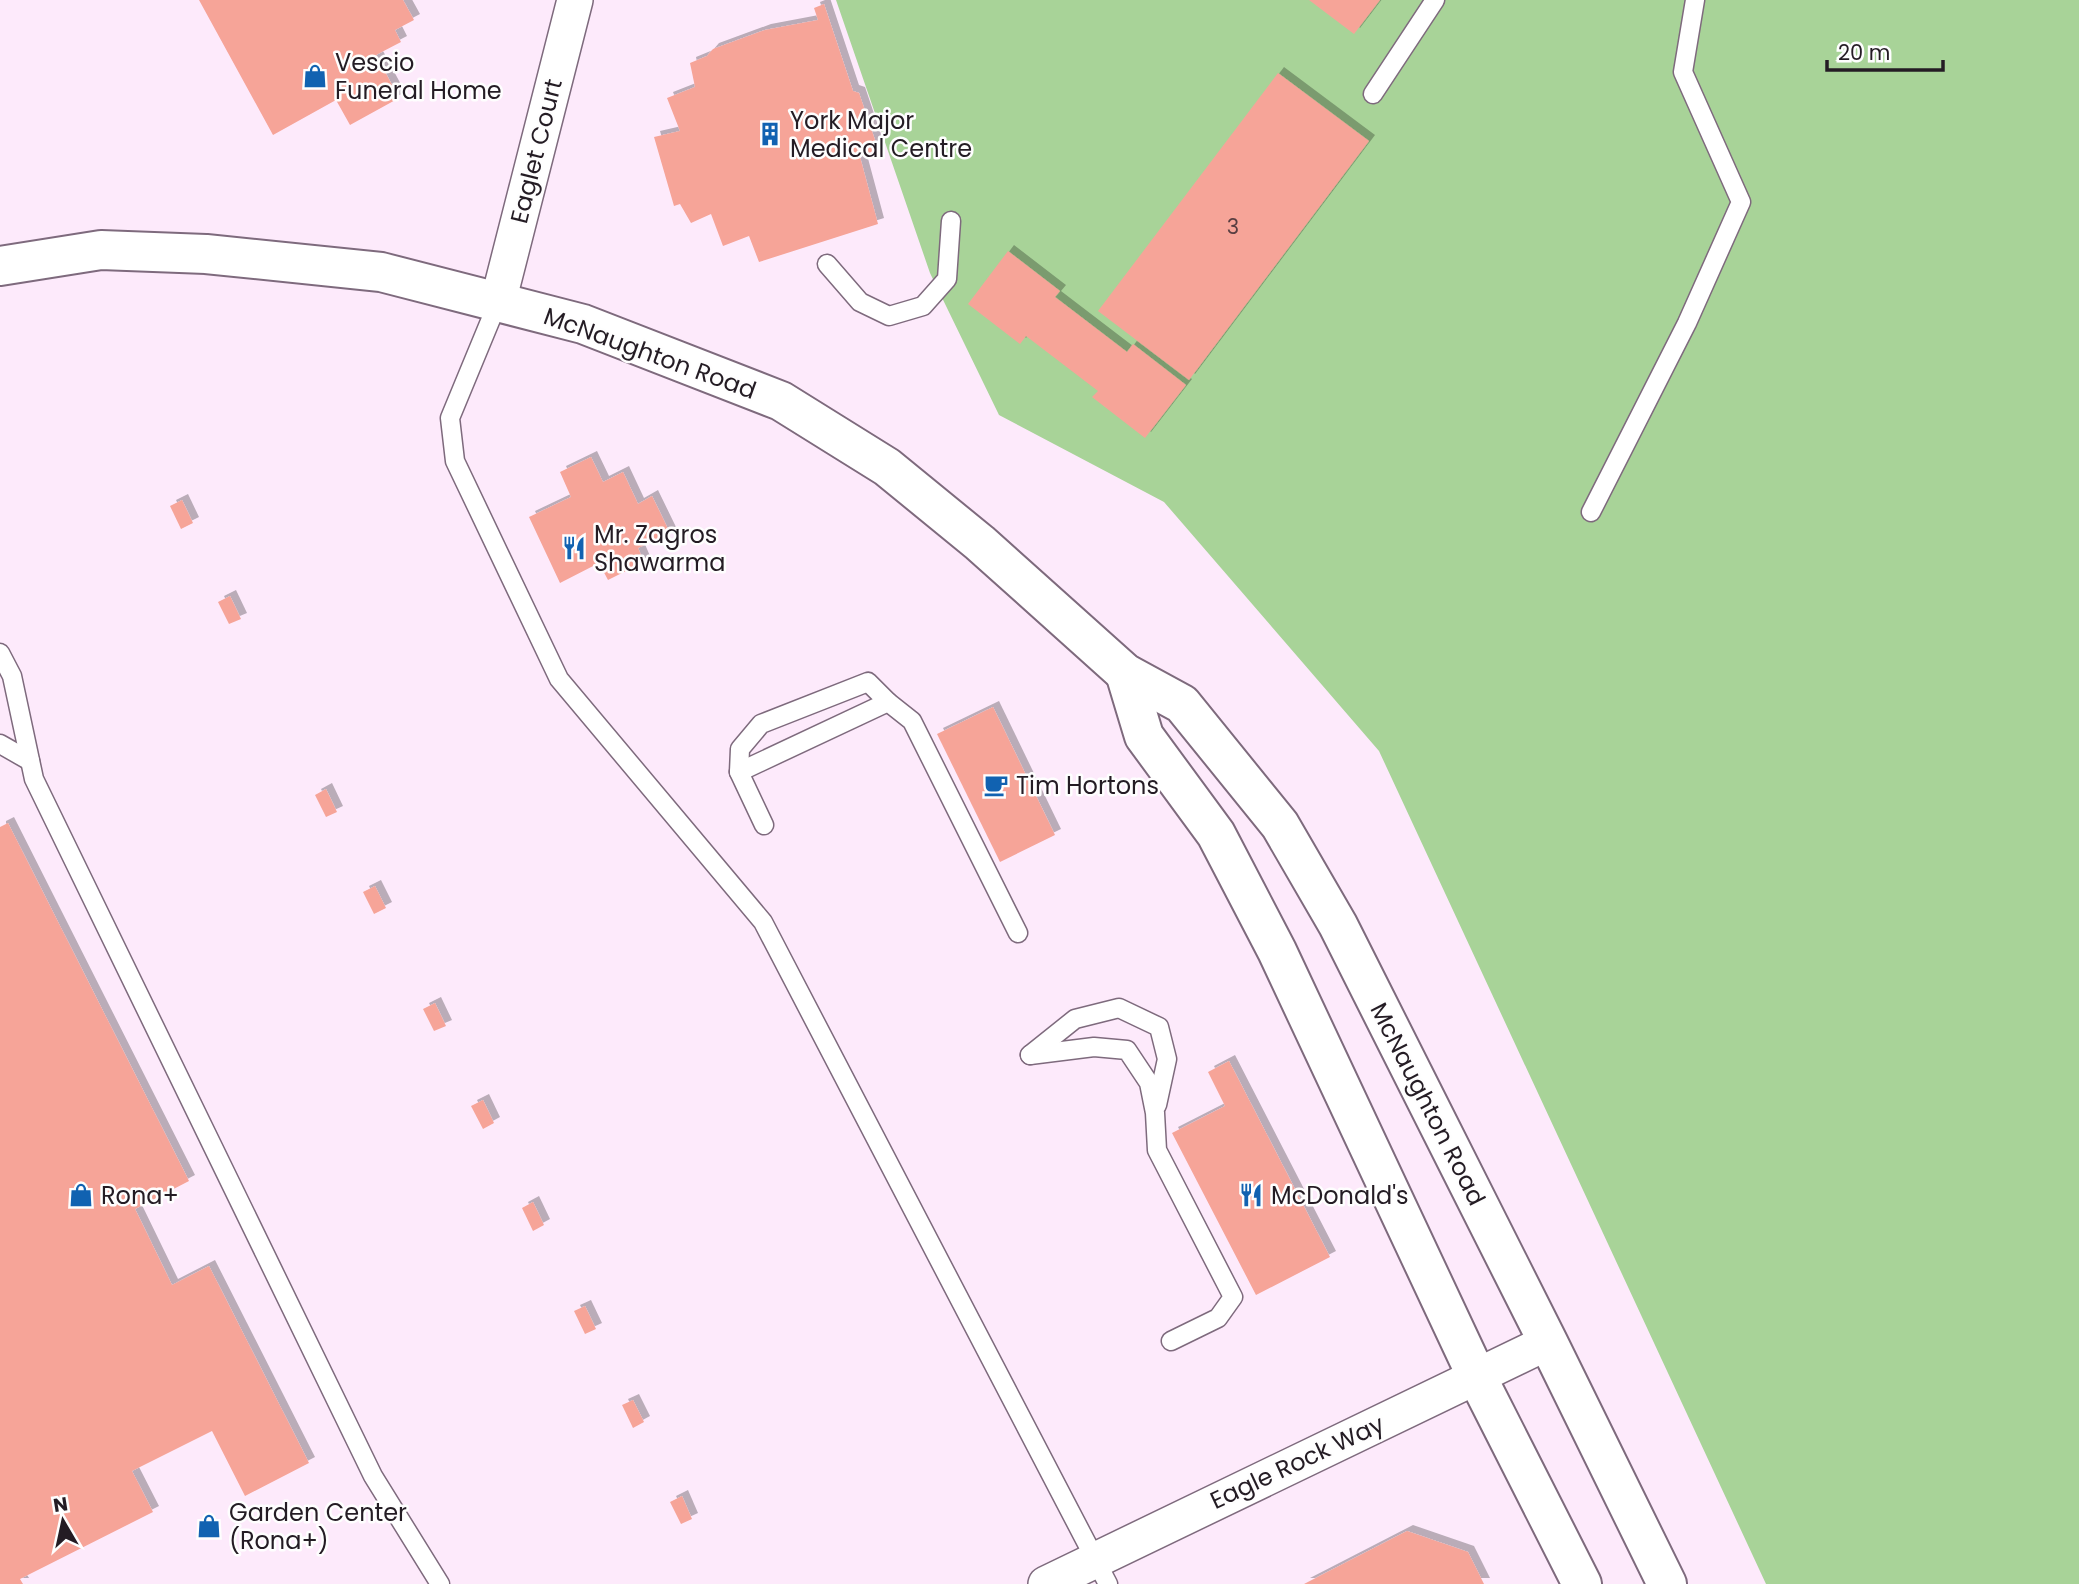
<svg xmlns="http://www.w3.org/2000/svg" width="2079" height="1584" viewBox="0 0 2079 1584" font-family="Poppins,sans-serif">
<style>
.green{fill:#a8d398}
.building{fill:#f6a498;filter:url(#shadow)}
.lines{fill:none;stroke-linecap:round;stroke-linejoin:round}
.lane-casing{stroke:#7e6a7d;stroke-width:21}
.street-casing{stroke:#7e6a7d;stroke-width:38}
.secondary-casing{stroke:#7e6a7d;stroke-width:42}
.lane{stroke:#fff;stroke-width:18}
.street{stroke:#fff;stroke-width:35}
.secondary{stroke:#fff;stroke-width:38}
.labels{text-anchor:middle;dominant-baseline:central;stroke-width:5;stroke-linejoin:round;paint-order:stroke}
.number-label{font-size:21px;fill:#583e41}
.poi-label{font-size:24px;fill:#241c24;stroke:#fefefe;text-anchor:start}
.street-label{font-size:24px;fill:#241c24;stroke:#fefefe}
</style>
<defs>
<filter id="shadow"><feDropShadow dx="6" dy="-6" stdDeviation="0" flood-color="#0004"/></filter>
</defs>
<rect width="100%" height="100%" fill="#fdeafb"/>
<path class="green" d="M836 0H2079V1584H1766L1379 751 1164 502 999 415 930 273Z"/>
<g class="building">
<path d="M199 0H403L414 20 395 30 401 42 376 55 399 98 350 125 336 100 273 135Z"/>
<path d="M1309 0H1380L1354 34Z"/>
<path d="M824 4 853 91 859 93 878 149 860 157 878 224 759 262 749 236 723 246 711 214 691 223 680 204 674 206 654 137 680 131 667 98 695 87 690 63 707 56 713 49 765 30 818 20 814 8Z"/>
<path d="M1278 73 1369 141 1189 380 1098 311Z"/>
<path d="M1008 251 1060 291 1055 297 1127 352 1133 344 1186 385 1145 438 1092 397 1098 391 1026 336 1020 344 968 304Z"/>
<path d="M591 457 603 482 623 472 638 504 652 496 670 533 638 548 644 562 608 580 599 563 560 583 529 517 571 497 560 472Z"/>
<path d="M182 500 193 523 181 529 170 506Z"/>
<path d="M230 596 241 619 229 624 218 602Z"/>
<path d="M993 707 1055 835 1000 862 937 734Z"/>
<path d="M326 789 337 812 326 817 315 795Z"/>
<path d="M8 823 189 1181 135 1209 172 1285 209 1266 309 1463 245 1496 212 1431 132 1471 153 1512 20 1579 23 1584H0V827Z"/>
<path d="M375 886 386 908 374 914 363 892Z"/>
<path d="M435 1003 446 1026 434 1031 423 1009Z"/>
<path d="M1229 1061 1330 1257 1256 1295 1172 1133 1225 1106 1208 1072Z"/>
<path d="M483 1100 494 1123 483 1129 471 1106Z"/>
<path d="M533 1202 544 1225 533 1231 522 1208Z"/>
<path d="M585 1306 596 1329 585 1334 574 1311Z"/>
<path d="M633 1400 644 1422 633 1428 622 1405Z"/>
<path d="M682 1496 692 1519 681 1524 670 1502Z"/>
<path d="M1407 1531 1468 1552 1484 1584H1304Z"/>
</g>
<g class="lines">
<g class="lane-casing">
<g id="lane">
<path d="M1373 94 1435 0"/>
<path d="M827 264 860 302 889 316 923 306 947 279 951 221"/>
<path d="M498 302 450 418 455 461 559 679 763 922 1108 1584"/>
<path d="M1591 512 1687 323 1741 202 1683 72 1695 0"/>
<path d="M0 653 12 676 34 779 373 1476 440 1584"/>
<path d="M0 744 30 761"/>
<path d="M739 772 740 749 761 724 868 682 888 702"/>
<path d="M764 825 739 772 888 702 912 721 1018 933"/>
<path d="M1030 1055 1094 1047 1127 1050 1149 1083 1155 1113 1157 1150 1233 1297 1218 1318 1171 1341"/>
<path d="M1030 1055 1075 1019 1119 1008 1159 1027 1167 1059 1157 1105"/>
</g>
</g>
<g class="street-casing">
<g id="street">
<path d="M498 302 575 0"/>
<path d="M1046 1584 1548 1342"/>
</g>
</g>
<g class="secondary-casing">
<g id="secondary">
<path d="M0 266 101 250 206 254 381 272 583 324 781 401 887 467 980 543 1125 673 1182 704 1280 825 1338 925 1548 1342 1667 1584"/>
<path d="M1125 673 1144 736 1216 834 1277 951 1476 1375 1582 1584"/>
</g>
</g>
<use href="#lane" class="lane"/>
<use href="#street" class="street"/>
<use href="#secondary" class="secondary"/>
</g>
<defs>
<g id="shop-bare" transform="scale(1.89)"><path d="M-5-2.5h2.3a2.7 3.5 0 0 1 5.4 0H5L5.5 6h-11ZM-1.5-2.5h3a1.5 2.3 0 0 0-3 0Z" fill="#1162b1" stroke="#fefefe" stroke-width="2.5" paint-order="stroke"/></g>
<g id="building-bare" transform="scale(1.89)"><path d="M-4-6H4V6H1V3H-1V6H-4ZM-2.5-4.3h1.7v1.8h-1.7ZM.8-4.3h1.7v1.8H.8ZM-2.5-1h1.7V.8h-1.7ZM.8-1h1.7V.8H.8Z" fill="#1162b1" stroke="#fefefe" stroke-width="2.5" paint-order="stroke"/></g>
<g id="restaurant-bare" transform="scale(1.89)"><path d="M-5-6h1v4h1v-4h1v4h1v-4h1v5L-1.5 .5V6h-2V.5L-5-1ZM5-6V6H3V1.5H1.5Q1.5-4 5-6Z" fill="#1162b1" stroke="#fefefe" stroke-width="2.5" paint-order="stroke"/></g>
<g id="cafe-bare" transform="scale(1.89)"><path d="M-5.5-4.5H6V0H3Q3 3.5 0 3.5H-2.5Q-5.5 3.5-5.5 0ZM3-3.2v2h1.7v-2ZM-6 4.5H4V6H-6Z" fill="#1162b1" stroke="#fefefe" stroke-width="2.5" paint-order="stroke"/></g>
</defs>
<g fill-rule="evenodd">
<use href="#shop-bare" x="315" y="76"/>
<use href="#building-bare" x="770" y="134"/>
<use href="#restaurant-bare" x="574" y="548"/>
<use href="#cafe-bare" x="996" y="785"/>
<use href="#shop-bare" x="81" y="1195"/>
<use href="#restaurant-bare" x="1251" y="1195"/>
<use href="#shop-bare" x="209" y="1526"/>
</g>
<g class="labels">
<g class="number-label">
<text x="1233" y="226">3</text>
</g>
<g class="poi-label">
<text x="335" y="62">Vescio<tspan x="335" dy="28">Funeral Home</tspan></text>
<text x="790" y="120">York Major<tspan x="790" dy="28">Medical Centre</tspan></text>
<text x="594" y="534">Mr. Zagros<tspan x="594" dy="28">Shawarma</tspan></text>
<text x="1016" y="785">Tim Hortons</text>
<text x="101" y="1195">Rona+</text>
<text x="1271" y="1195">McDonald's</text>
<text x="229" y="1512">Garden Center<tspan x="229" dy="28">(Rona+)</tspan></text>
</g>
<g class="street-label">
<text transform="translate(536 151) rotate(-76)">Eaglet Court</text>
<text transform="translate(650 353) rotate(20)">McNaughton Road</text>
<text transform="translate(1428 1104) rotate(63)">McNaughton Road</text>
<text transform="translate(1297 1462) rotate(-25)">Eagle Rock Way</text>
</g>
</g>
<g transform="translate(63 1521) rotate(351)" stroke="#fefefe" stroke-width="5" paint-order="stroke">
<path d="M0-5L12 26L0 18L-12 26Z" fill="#241c24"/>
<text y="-10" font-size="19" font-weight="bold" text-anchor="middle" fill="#241c24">N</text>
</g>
<path d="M1827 60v10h116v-10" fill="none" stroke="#241c24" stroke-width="3.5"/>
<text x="1838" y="60" font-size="21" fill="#241c24" stroke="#fefefe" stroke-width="5" paint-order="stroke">20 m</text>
</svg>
